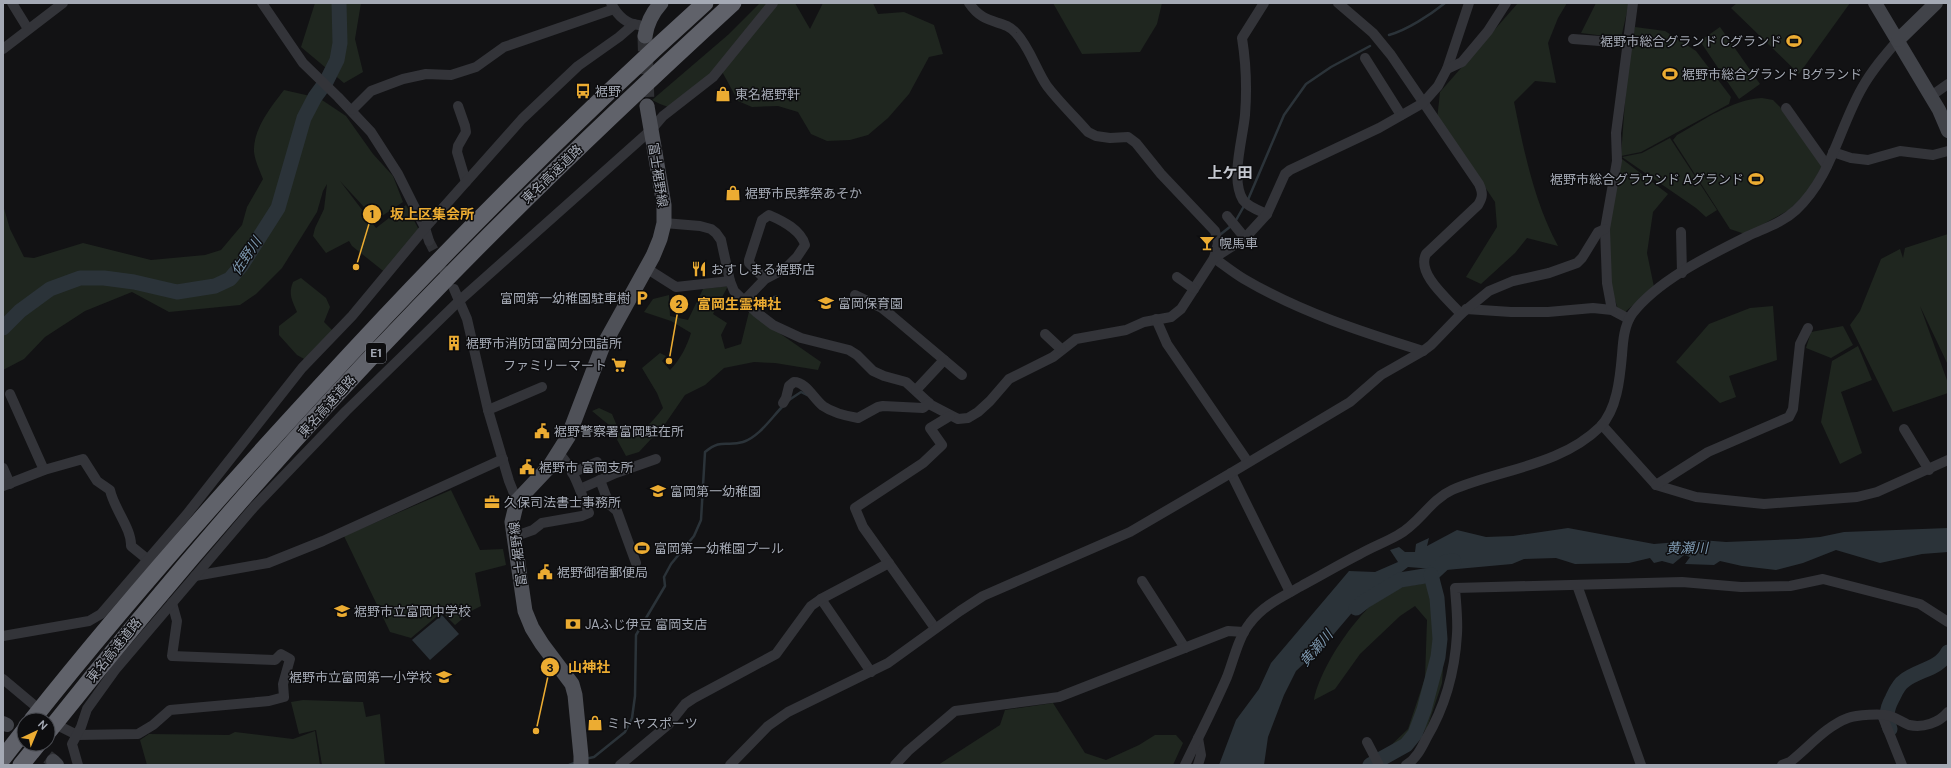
<svg xmlns="http://www.w3.org/2000/svg" width="1951" height="768" viewBox="0 0 1951 768" font-family="'DM Sans','Noto Sans JP',sans-serif">
<style>
.green{fill:#1f261f}
.water{fill:#2b3339}
.lines{fill:none;stroke-linecap:round;stroke-linejoin:round}
.stream{stroke:#2b3339;stroke-width:2.5}
.river{stroke:#2b3339;stroke-width:15}
.street-tunnel{stroke:#2f3034;stroke-width:10;stroke-dasharray:10 5;stroke-linecap:butt}
.secondary-tunnel{stroke:#2f3034;stroke-width:14;stroke-dasharray:14 7;stroke-linecap:butt}
.primary-tunnel{stroke:#2f3034;stroke-width:15;stroke-dasharray:15 8;stroke-linecap:butt}
.street{stroke:#333439;stroke-width:10}
.secondary{stroke:#414349;stroke-width:14}
.primary{stroke:#4f5158;stroke-width:15}
.highway{stroke:#60626a;stroke-width:17}
.labels{text-anchor:middle;dominant-baseline:central;stroke-width:3;stroke-linejoin:round;paint-order:stroke}
.shield{fill:#0d0d0f;stroke:#777a82;stroke-width:1}
.shield-label{font-size:12px;font-weight:bold;fill:#a4a9b4}
.poi-label{font-size:13px;fill:#a4a9b4;stroke:#0d0d0f;text-anchor:start}
.street-label{font-size:13px;fill:#a4a9b4;stroke:#0d0d0f}
.water-label{font-size:14px;font-style:italic;fill:#7c97ae;stroke:#0d0d0f}
.quarter-label{font-size:15px;font-weight:bold;fill:#c5c8d0;stroke:#0d0d0f}
.leader{fill:none;stroke:#ecac32;stroke-width:1.5}
.callout-dot{fill:#ecac32;stroke:#0d0d0f;stroke-width:1.5}
.mark-label{font-size:12px;text-anchor:middle;font-weight:bold;fill:#111}
.callout-label{font-size:14px;text-anchor:middle;font-weight:bold;fill:#ecac32;stroke:#0d0d0f;stroke-width:3;stroke-linejoin:round;paint-order:stroke}
</style>
<rect width="100%" height="100%" fill="#121214"/>
<g class="green">
<path d="M315 3H361L355 39 363 72 344 83 301 47Z"/>
<path d="M760 3H795L810 29 823 3H873L878 14 904 12 934 25 943 54 929 57 909 94 888 118 868 135 850 140 827 141 811 134 798 112 778 106 752 107 738 101 719 66 671 108 660 104 652 100 729 34Z"/>
<path d="M1053 3H1162L1157 24 1140 52 1082 54Z"/>
<path d="M1518 3H1567L1558 18 1548 43 1556 83 1535 81 1514 102C1524 151 1534 202 1558 246L1527 238 1515 253 1481 284 1466 277 1497 227 1495 202 1466 159 1437 120 1440 92Z"/>
<path d="M1596 3H1629L1621 38 1581 33Z"/>
<path d="M1737 3H1850L1799 74 1731 8Z"/>
<path d="M1635 27 1665 31 1696 51 1731 97 1729 104 1641 152 1621 156 1629 47Z"/>
<path d="M1720 27 1760 84 1739 99 1700 41Z"/>
<path d="M284 90 319 98 346 116 373 154 393 176 403 202 376 220 340 181 376 228 406 205 419 230 387 274 352 246 349 241 326 253 313 236 315 228 324 209 327 184 323 191 317 212 282 268 256 294 240 305 169 312 132 292 85 311 45 337 24 359 3 370V205L10 229 24 257 34 258 83 243 151 260 205 255 221 250 242 225 247 207 263 179C260 171 255 161 254 152 253 129 271 107 284 90Z"/>
<path d="M1762 98 1773 100 1780 107 1822 166 1808 191 1789 210 1745 234 1730 229 1673 140 1677 135C1704 120 1731 100 1762 98Z"/>
<path d="M1670 138 1717 210 1706 217 1696 208 1622 157 1642 153Z"/>
<path d="M1622 159 1668 194 1653 212 1647 253 1654 287 1625 312 1618 309 1610 285 1607 231Z"/>
<path d="M1948 234V365L1920 306 1948 383V393L1893 412 1850 325 1860 311 1881 259 1900 249 1903 258 1905 248Z"/>
<path d="M301 278 326 298 330 307 324 322 335 333 306 360 297 355 279 335V326L297 312C292 300 288 294 293 282Z"/>
<path d="M728 286 713 314 727 323 721 335 725 349 741 344 749 312 821 362 818 370 775 363 754 362 724 368 705 385 685 395 665 424 639 452 626 456 609 425 592 411 599 408 612 414 622 438C643 432 650 425 663 408L657 393 642 368 660 353 666 356 662 361 670 370C680 360 687 346 691 333L671 321 644 312 653 299 669 295 670 316 688 320 703 289Z"/>
<path d="M1773 306 1777 360 1729 376 1736 397 1720 403 1676 362 1709 324 1750 308Z"/>
<path d="M1843 326 1853 345 1831 358 1806 348 1811 332Z"/>
<path d="M1858 346 1872 380 1841 392 1862 453 1840 464 1821 422 1832 361Z"/>
<path d="M451 490 480 550 503 549 506 565 475 573 481 606 473 610 455 625 442 612 411 638 390 632 344 536Z"/>
<path d="M1427 583 1436 589 1441 605 1444 653 1442 683 1427 728 1406 751 1388 758 1384 752 1408 729 1425 678 1427 620 1415 606 1400 616 1360 654 1335 689 1314 700C1320 667 1359 609 1388 592 1399 586 1415 585 1427 583Z"/>
<path d="M303 700 363 702 366 717 380 714 385 765H322L316 730 299 734 291 702Z"/>
<path d="M1053 703 1085 753 1106 760 1139 745 1155 735H1176L1183 743 1173 765H938L1000 725 1005 710Z"/>
<path d="M315 731 320 765H147L140 740 149 734 229 735 235 732 293 739Z"/>
</g>
<g class="water">
<path d="M777 295 780 303 768 307 765 299Z"/>
<path d="M1568 528 1654 544 1701 540 1726 542 1797 539 1820 537 1844 532 1948 528V552L1922 554 1880 563 1836 550 1803 563 1776 570 1742 566 1720 561 1714 565 1685 564 1690 557 1684 555 1673 564 1662 561 1654 563 1650 558 1629 563 1575 564 1556 558 1524 559 1512 564 1446 570 1408 567 1356 608 1328 641 1296 671 1284 695 1268 737 1264 765H1219L1236 720 1259 689 1271 663 1349 571 1375 572 1398 562 1390 550 1399 547 1405 552H1415L1416 544 1429 538 1427 546 1457 530 1486 537 1513 536Z"/>
<path d="M642 540 649 547 641 556 635 550Z"/>
<path d="M442 615 459 634 430 660 412 640Z"/>
</g>
<g class="lines">
<g class="stream">
<path d="M1389 35C1407 30 1430 15 1445 3"/>
<path d="M1247 202 1284 115 1306 84 1331 67 1370 46"/>
<path d="M1235 222 1244 206"/>
<path d="M1221 234 1231 226"/>
<path d="M789 400 801 392 807 395"/>
<path d="M585 759 594 757 625 732 632 718 635 696 636 635 665 586 664 577 671 564 694 536 701 520 705 452C722 438 726 447 743 442 759 437 772 417 783 406"/>
<path d="M569 765 577 762"/>
</g>
<g class="river">
<path d="M3 328 20 311 50 289 80 278H104L134 282 177 292 215 286 230 279 241 266 278 208 304 118 315 97 326 82 337 60 340 43 339 3"/>
<path d="M1356 608 1365 601 1400 580 1431 575 1445 562 1454 561"/>
<path d="M1890 729C1886 718 1886 710 1892 699 1895 693 1898 685 1904 681 1917 670 1940 669 1948 652"/>
<path d="M1370 765 1406 745 1415 734 1424 710 1438 657 1440 639 1437 598 1431 575"/>
</g>
<path class="street-tunnel" d="M429 241 450 282"/>
<path class="secondary-tunnel" d="M31 744 53 761"/>
<path class="primary-tunnel" d="M645 36 647 106"/>
<g class="street">
<path d="M12 3 28 29"/>
<path d="M262 3 303 63 338 97 371 132 398 174 425 228 429 241"/>
<path d="M611 3C617 15 625 24 639 25"/>
<path d="M969 3C985 27 1003 18 1016 33 1030 48 1036 70 1047 86 1059 102 1075 117 1088 132L1096 136 1110 138 1128 137 1136 143 1161 174 1215 231 1218 243 1214 258C1224 265 1234 273 1244 279 1300 312 1362 332 1423 351"/>
<path d="M1264 3 1242 38C1246 63 1247 90 1245 115 1243 138 1230 179 1243 200 1248 207 1260 211 1267 214"/>
<path d="M1338 3 1373 33 1391 55 1479 184C1483 193 1483 197 1478 205L1426 254C1416 274 1449 300 1461 314"/>
<path d="M1573 39 1627 43"/>
<path d="M3 49 63 3"/>
<path d="M1365 58 1401 115"/>
<path d="M1447 69 1469 3"/>
<path d="M1931 96 1948 84"/>
<path d="M458 106 465 126 466 132 458 146 457 152 466 182"/>
<path d="M1786 108 1827 166"/>
<path d="M352 110 371 91 403 79 426 74 451 75 476 67 504 47 614 9"/>
<path d="M1833 152 1851 158 1868 160 1900 151 1933 155 1948 151"/>
<path d="M1227 216 1245 238"/>
<path d="M664 223 700 226 711 229 716 233 721 240 730 281 734 291 756 312 773 325 801 338 849 350 857 355 873 371 884 376 906 382 931 405 958 419 968 418 978 412 990 401 1009 379 1053 357 1076 339 1126 330 1144 322 1171 317 1181 309 1214 258 1245 238 1267 214 1285 174 1290 170 1379 128 1423 103 1438 86 1447 69 1462 62 1488 31 1506 3"/>
<path d="M1681 232 1682 273"/>
<path d="M646 268 676 287 730 281"/>
<path d="M1177 277 1194 289"/>
<path d="M454 289 467 319 488 410 509 481 517 501"/>
<path d="M855 295 882 308 892 316 962 375"/>
<path d="M744 301 765 279 786 268 797 257 805 245C801 230 783 221 769 215L762 220 749 260V263L765 279"/>
<path d="M1466 309 1511 312H1548L1593 308 1612 310 1629 319"/>
<path d="M1612 310 1607 283 1605 229 1617 161 1616 133 1633 3"/>
<path d="M1156 319 1167 344 1248 462"/>
<path d="M1045 334 1061 349"/>
<path d="M916 390 944 360"/>
<path d="M10 394 44 470"/>
<path d="M783 403 786 398 789 386 794 382C806 382 814 399 823 406 833 413 846 416 858 418L878 407 883 406 923 408 929 403"/>
<path d="M488 410 542 387"/>
<path d="M1602 425 1656 485 1696 497 1764 504 1857 497 1877 492 1948 460"/>
<path d="M1904 429 1929 470"/>
<path d="M3 468 10 484"/>
<path d="M572 473 597 462"/>
<path d="M1231 473 1290 592"/>
<path d="M600 480 609 504 617 511 636 563"/>
<path d="M1656 485 1708 452 1789 417 1793 409 1800 344 1808 328"/>
<path d="M3 486 44 470 83 459 97 481 110 490C114 509 132 529 131 546L147 559"/>
<path d="M580 489 616 473 656 459"/>
<path d="M513 537 533 530 542 523 582 516 589 513C581 494 574 468 559 454"/>
<path d="M195 576 268 563 323 541 503 459"/>
<path d="M1142 581 1185 648"/>
<path d="M1577 585 1641 765"/>
<path d="M821 599 871 672"/>
<path d="M935 628 863 527 855 508 923 463 942 445 930 428 950 416"/>
<path d="M3 636 89 621 101 614 187 514 302 368 352 316 425 228 522 119 578 66 619 37 634 24"/>
<path d="M3 679 34 705"/>
<path d="M1882 715 1902 765"/>
<path d="M61 727 77 735 138 734 153 725 170 710 269 701 284 697 283 684 290 659 281 654 275 660 172 656 177 621 172 603"/>
<path d="M1198 738 1201 755 1198 765"/>
<path d="M1367 742 1379 765"/>
<path d="M78 765 72 744 81 727 87 709 115 670 254 507 346 411 459 301 651 130 663 116 713 77 773 3"/>
<path d="M620 765 669 724 685 704 694 698 776 654 811 606 821 599 889 563"/>
<path d="M730 765 768 726 788 712 888 663 960 611 983 596 1130 532 1231 473 1350 402 1381 375 1423 351 1431 345 1461 314 1489 291 1513 281 1549 273 1577 263 1582 258 1598 232 1605 229"/>
<path d="M895 765 908 751 955 711 1059 697 1228 631 1244 632"/>
<path d="M1185 765C1199 736 1214 707 1227 677 1234 659 1238 638 1250 623 1263 605 1284 596 1303 585 1322 575 1340 564 1360 554 1372 547 1386 542 1398 535 1419 524 1430 500 1452 490 1501 469 1560 466 1600 427 1617 410 1620 378 1622 355 1623 341 1624 326 1632 314 1658 280 1710 255 1748 236 1765 228 1782 223 1796 210 1831 178 1839 128 1862 88 1872 70 1885 55 1898 40"/>
<path d="M1406 765C1416 759 1421 749 1426 739 1445 707 1455 670 1457 634 1458 619 1456 603 1455 588L1682 582 1741 587 1790 586 1823 579 1920 604 1948 622"/>
<path d="M1782 765 1790 762C1808 748 1826 726 1848 718 1856 715 1882 713 1890 716 1897 718 1903 723 1909 725 1923 728 1939 723 1948 712"/>
</g>
<g class="secondary">
<path d="M1875 3 1939 110 1948 131"/>
<path d="M1898 40 1936 3"/>
<path d="M3 723 7 725"/>
<path d="M53 761 57 765"/>
</g>
<g class="primary">
<path d="M645 36C647 23 652 13 661 3"/>
<path d="M581 765V756L575 695 572 684 542 644 532 628 525 611 512 522 517 501 549 467 568 437 602 348 653 256 660 239 664 223V205L647 106"/>
</g>
<g class="highway">
<path d="M32 720C143 580 262 448 384 318 487 209 594 103 705 3"/>
<path d="M48 732C165 585 288 442 419 307 520 202 626 101 733 3"/>
<path d="M3 758 24 731"/>
<path d="M21 765 38 744"/>
</g>
</g>
<defs>
<g id="stadium-bare" transform="scale(1.2)"><path d="M0-5a6.5 5 0 1 0 0 10a6.5 5 0 1 0 0-10ZM-3.5-1.8h7v3.6h-7Z" fill="#ecac32" stroke="#0d0d0f" stroke-width="2.5" paint-order="stroke"/></g>
<g id="bus-bare" transform="scale(1.2)"><path d="M-5-6H5V4H4V6H2V4H-2V6H-4V4H-5ZM-3.5-4V0h7V-4ZM-3.5 1.2v1.5H-2V1.2ZM2 1.2v1.5H3.5V1.2Z" fill="#ecac32" stroke="#0d0d0f" stroke-width="2.5" paint-order="stroke"/></g>
<g id="shop-bare" transform="scale(1.2)"><path d="M-5-2.5h2.3a2.7 3.5 0 0 1 5.4 0H5L5.5 6h-11ZM-1.5-2.5h3a1.5 2.3 0 0 0-3 0Z" fill="#ecac32" stroke="#0d0d0f" stroke-width="2.5" paint-order="stroke"/></g>
<g id="bar-bare" transform="scale(1.2)"><path d="M-6-5H6L.8 .8V4.5H3.5V6h-7V4.5H-.8V.8Z" fill="#ecac32" stroke="#0d0d0f" stroke-width="2.5" paint-order="stroke"/></g>
<g id="restaurant-bare" transform="scale(1.2)"><path d="M-5-6h1v4h1v-4h1v4h1v-4h1v5L-1.5 .5V6h-2V.5L-5-1ZM5-6V6H3V1.5H1.5Q1.5-4 5-6Z" fill="#ecac32" stroke="#0d0d0f" stroke-width="2.5" paint-order="stroke"/></g>
<g id="parking-bare" transform="scale(1.2)"><path d="M-3.5-5.5H1a3.5 3.5 0 0 1 0 7H-1V5.5H-3.5ZM-1-3.4V-.6H.8a1.4 1.4 0 0 0 0-2.8Z" fill="#ecac32" stroke="#0d0d0f" stroke-width="2.5" paint-order="stroke"/></g>
<g id="school-bare" transform="scale(1.2)"><path d="M0-5L7-2L0 1L-7-2ZM-4 1L0 2.5L4 1V4Q0 6-4 4Z" fill="#ecac32" stroke="#0d0d0f" stroke-width="2.5" paint-order="stroke"/></g>
<g id="building-bare" transform="scale(1.2)"><path d="M-4-6H4V6H1V3H-1V6H-4ZM-2.5-4.3h1.7v1.8h-1.7ZM.8-4.3h1.7v1.8H.8ZM-2.5-1h1.7V.8h-1.7ZM.8-1h1.7V.8H.8Z" fill="#ecac32" stroke="#0d0d0f" stroke-width="2.5" paint-order="stroke"/></g>
<g id="supermarket-bare" transform="scale(1.2)"><path d="M-6-5.5h2.5l.6 2H6L4.5 2H-2.5L-4.4-4H-6ZM-1.5 3.2a1.3 1.3 0 1 0 .1 0ZM3 3.2a1.3 1.3 0 1 0 .1 0Z" fill="#ecac32" stroke="#0d0d0f" stroke-width="2.5" paint-order="stroke"/></g>
<g id="civic-bare" transform="scale(1.2)"><path d="M-.6-6.5H3V-4.5H.6V-3L4-1V1h2V6H-6V1h2V-1L-.6-3ZM-1.2 2.5V6h2.4V2.5Z" fill="#ecac32" stroke="#0d0d0f" stroke-width="2.5" paint-order="stroke"/></g>
<g id="office-bare" transform="scale(1.2)"><path d="M-6-3h4V-5.5h4V-3h4V5H-6ZM-1-4.5V-3h2v-1.5ZM-6 0V1H6V0Z" fill="#ecac32" stroke="#0d0d0f" stroke-width="2.5" paint-order="stroke"/></g>
<g id="bank-bare" transform="scale(1.2)"><path d="M-6-4H6V4H-6ZM0-2.3a2.3 2.3 0 1 0 0 4.6a2.3 2.3 0 1 0 0-4.6Z" fill="#ecac32" stroke="#0d0d0f" stroke-width="2.5" paint-order="stroke"/></g>
</defs>
<g fill-rule="evenodd">
<use href="#stadium-bare" x="1794" y="41"/>
<use href="#stadium-bare" x="1670" y="74"/>
<use href="#bus-bare" x="583" y="91"/>
<use href="#shop-bare" x="723" y="94"/>
<use href="#stadium-bare" x="1756" y="179"/>
<use href="#shop-bare" x="733" y="193"/>
<use href="#bar-bare" x="1207" y="243"/>
<use href="#restaurant-bare" x="699" y="269"/>
<use href="#parking-bare" x="642" y="298"/>
<use href="#school-bare" x="826" y="303"/>
<use href="#building-bare" x="454" y="343"/>
<use href="#supermarket-bare" x="619" y="365"/>
<use href="#civic-bare" x="542" y="431"/>
<use href="#civic-bare" x="527" y="467"/>
<use href="#school-bare" x="658" y="491"/>
<use href="#office-bare" x="492" y="502"/>
<use href="#stadium-bare" x="642" y="548"/>
<use href="#civic-bare" x="545" y="572"/>
<use href="#school-bare" x="342" y="611"/>
<use href="#bank-bare" x="573" y="624"/>
<use href="#school-bare" x="444" y="677"/>
<use href="#shop-bare" x="595" y="723"/>
</g>
<g class="labels">
<rect class="shield" x="366" y="343" width="20" height="20" rx="3"/>
<g class="shield-label">
<text x="376" y="353">E1</text>
</g>
<g class="poi-label">
<text x="1782" y="41" text-anchor="end">裾野市総合グランド Cグランド</text>
<text x="1682" y="74">裾野市総合グランド Bグランド</text>
<text x="595" y="91">裾野</text>
<text x="735" y="94">東名裾野軒</text>
<text x="1744" y="179" text-anchor="end">裾野市総合グラウンド Aグランド</text>
<text x="745" y="193">裾野市民葬祭あそか</text>
<text x="1219" y="243">幌馬車</text>
<text x="711" y="269">おすしまる裾野店</text>
<text x="630" y="298" text-anchor="end">富岡第一幼稚園駐車樹</text>
<text x="838" y="303">富岡保育園</text>
<text x="466" y="343">裾野市消防団富岡分団詰所</text>
<text x="607" y="365" text-anchor="end">ファミリーマート</text>
<text x="554" y="431">裾野警察署富岡駐在所</text>
<text x="539" y="467">裾野市 富岡支所</text>
<text x="670" y="491">富岡第一幼稚園</text>
<text x="504" y="502">久保司法書士事務所</text>
<text x="654" y="548">富岡第一幼稚園プール</text>
<text x="557" y="572">裾野御宿郵便局</text>
<text x="354" y="611">裾野市立富岡中学校</text>
<text x="585" y="624">JAふじ伊豆 富岡支店</text>
<text x="432" y="677" text-anchor="end">裾野市立富岡第一小学校</text>
<text x="607" y="723">ミトヤスポーツ</text>
</g>
<g class="street-label">
<text transform="translate(552 174) rotate(-44)">東名高速道路</text>
<text transform="translate(658 175) rotate(81)">富士裾野線</text>
<text transform="translate(327 406) rotate(-48)">東名高速道路</text>
<text transform="translate(518 554) rotate(-97)">富士裾野線</text>
<text transform="translate(114 650) rotate(-51)">東名高速道路</text>
</g>
<g class="water-label">
<text transform="translate(246 256) rotate(-56)">佐野川</text>
<text transform="translate(1687 548) rotate(-1)">黄瀬川</text>
<text transform="translate(1316 648) rotate(-49)">黄瀬川</text>
</g>
<g class="quarter-label">
<text x="1230" y="173">上ケ田</text>
</g>
</g>
<path class="leader" d="M356 267L372 214M669 361L679 304M536 731L550 667"/>
<g class="callout-dot">
<circle cx="356" cy="267" r="4"/>
<circle cx="669" cy="361" r="4"/>
<circle cx="536" cy="731" r="4"/>
<circle cx="372" cy="214" r="10"/>
<circle cx="679" cy="304" r="10"/>
<circle cx="550" cy="667" r="10"/>
</g>
<g class="mark-label">
<text x="372" y="218">1</text>
<text x="679" y="308">2</text>
<text x="550" y="672">3</text>
</g>
<g class="callout-label">
<text x="432" y="219">坂上区集会所</text>
<text x="739" y="309">富岡生霊神社</text>
<text x="589" y="672">山神社</text>
</g>
<rect width="1951" height="768" fill="none" stroke="#a4a9b4" stroke-width="8"/>
<g transform="translate(36 732) rotate(44)"><circle r="19" fill="#0d0d0f" stroke="#494b51"/>
<path d="M0-3L7 15L0 10L-7 15Z" fill="#ecac32"/>
<text y="-6" font-size="11" font-weight="bold" text-anchor="middle" fill="#a4a9b4">N</text>
</g>
</svg>
